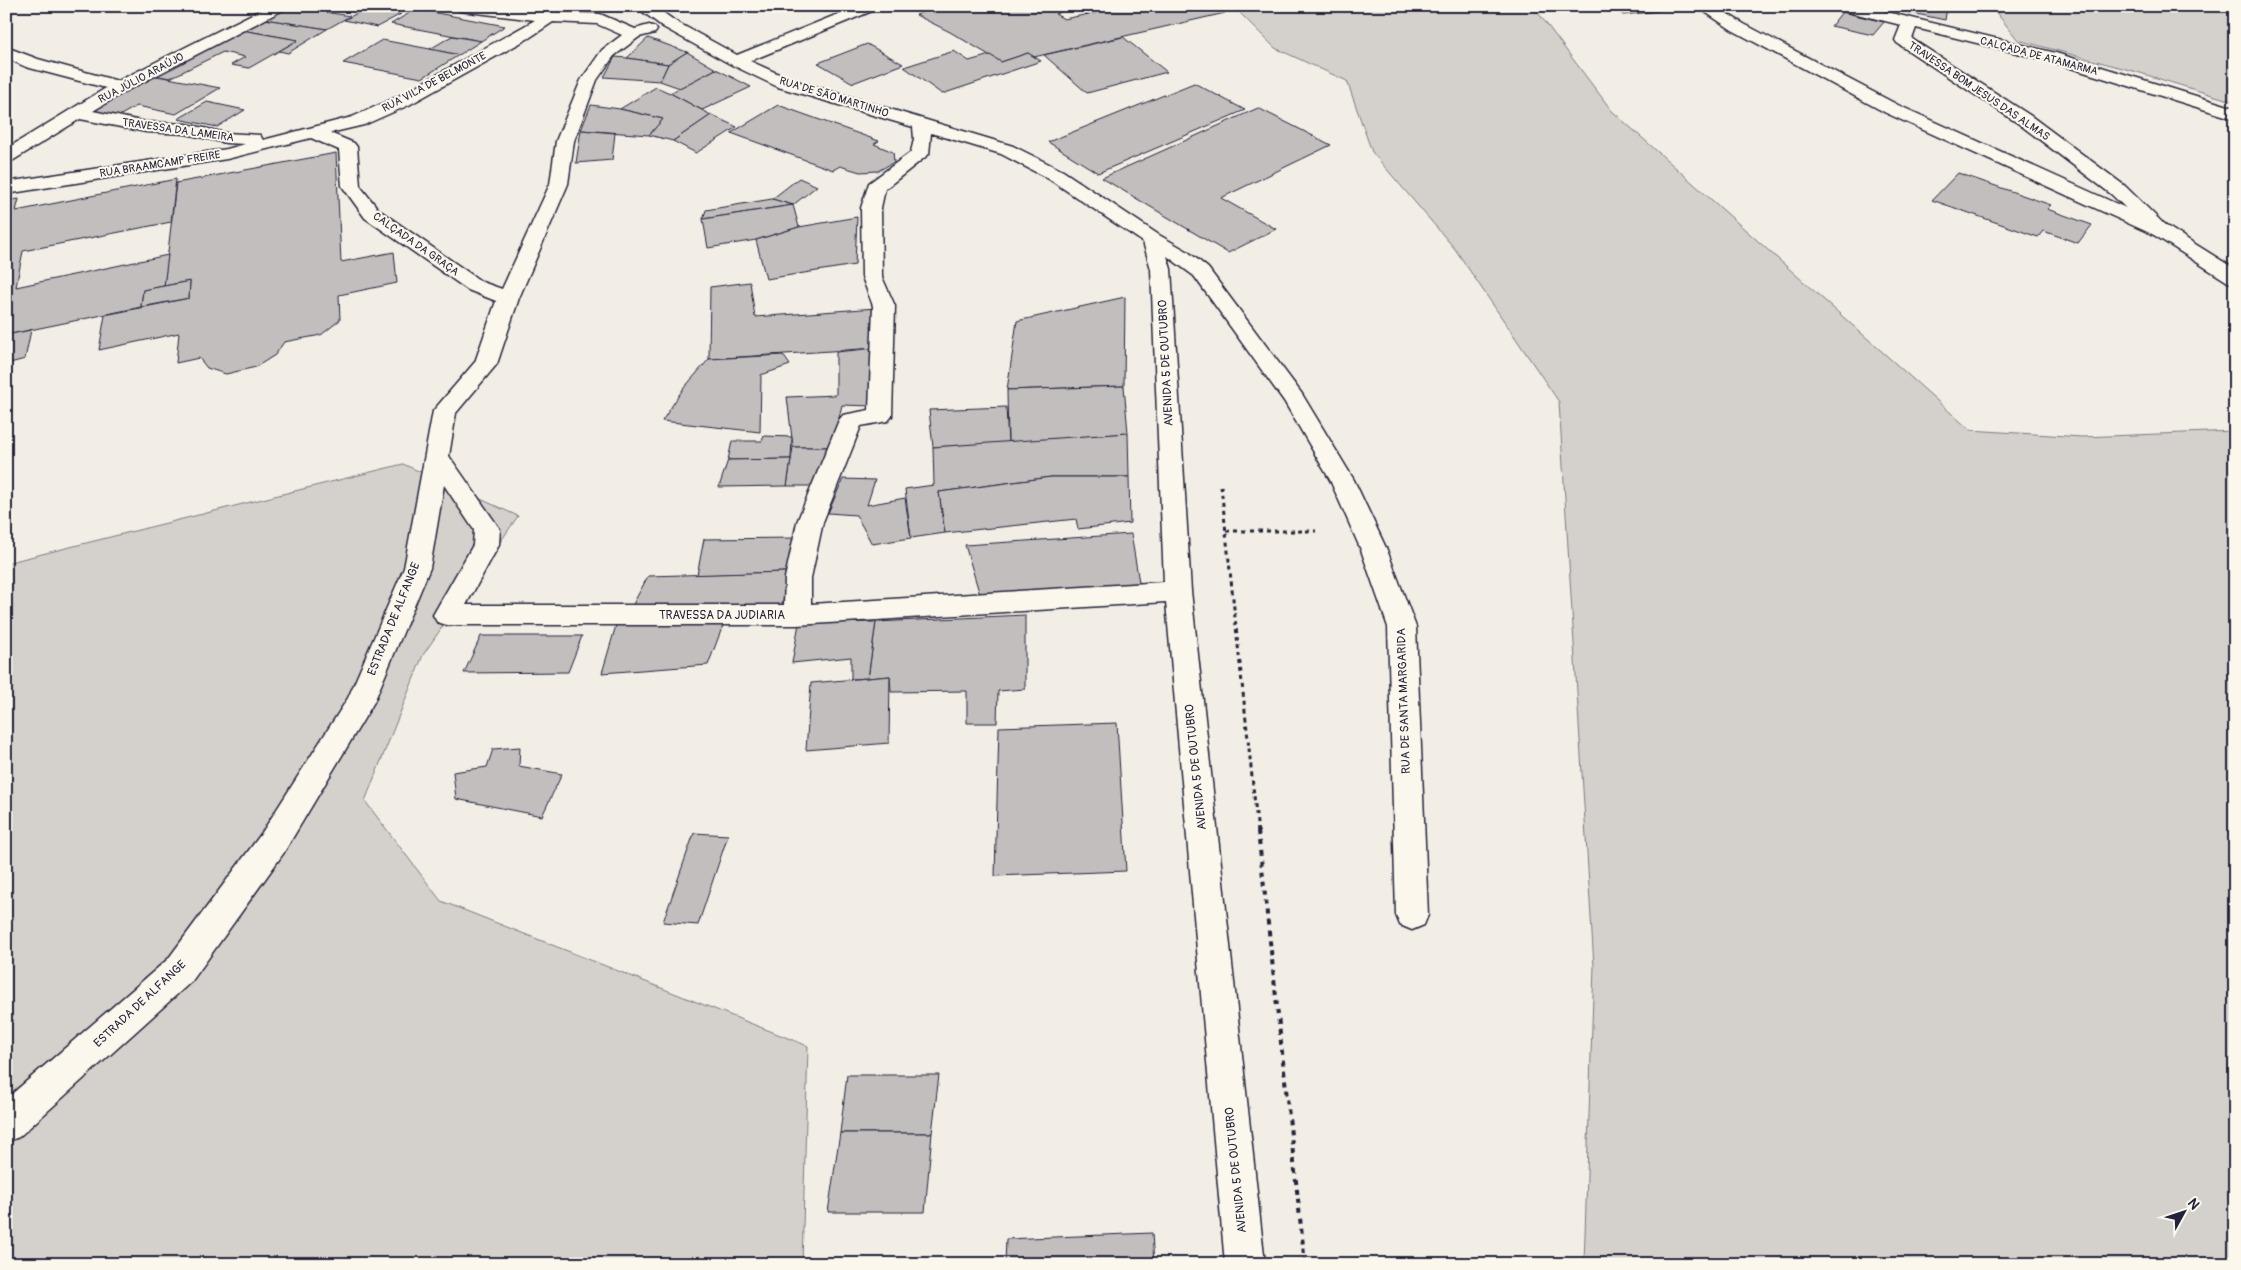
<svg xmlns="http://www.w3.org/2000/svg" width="2241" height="1270" viewBox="0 0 2241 1270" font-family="Pangolin,sans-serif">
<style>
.green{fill:#d4d1cc;stroke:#7b7a84}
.building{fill:#c2bebe;stroke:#22223b}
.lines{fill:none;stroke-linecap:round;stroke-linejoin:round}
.minor-casing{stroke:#22223b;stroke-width:3}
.major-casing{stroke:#22223b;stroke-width:3}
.path-far1{stroke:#22223b;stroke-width:3;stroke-dasharray:4 4;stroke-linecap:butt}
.path{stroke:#22223b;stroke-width:4;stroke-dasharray:5 5;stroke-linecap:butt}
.minor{fill:#fbf7ec;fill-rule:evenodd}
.major{fill:#fbf7ec;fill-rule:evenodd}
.labels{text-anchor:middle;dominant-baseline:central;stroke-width:4;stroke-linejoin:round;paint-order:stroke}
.far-street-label{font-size:11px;fill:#22223b;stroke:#fbf7ec}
.street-label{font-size:12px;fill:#22223b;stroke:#fbf7ec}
</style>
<rect width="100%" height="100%" fill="#f2eee5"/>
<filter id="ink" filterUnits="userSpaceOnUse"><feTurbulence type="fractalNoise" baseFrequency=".02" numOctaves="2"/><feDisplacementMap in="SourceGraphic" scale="10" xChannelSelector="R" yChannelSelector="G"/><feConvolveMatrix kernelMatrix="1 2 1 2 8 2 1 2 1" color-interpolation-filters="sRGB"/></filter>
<g filter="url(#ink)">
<g class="green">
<path d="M1236 6H1531L1539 14 1612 111 1970 430 2082 437 2235 431V1264H1584L1594 966 1559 402 1455 249 1372 152 1347 81 1275 48 1240 13Z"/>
<path d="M1991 6H2235V102L2137 72 2018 40Z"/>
<path d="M403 464 518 516 423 655 365 801 441 901 808 1046 802 1264H6V563Z"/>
</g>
<g class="building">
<path d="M288 6 350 16 327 29 258 18Z"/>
<path d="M929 6H1061L1067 10 1055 14 1064 19 1129 6H1218L1225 13 1034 57 1028 53 1001 62 950 32 916 15 932 8Z"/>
<path d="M1612 6H1653L1659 11 1623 15Z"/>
<path d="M1879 6H1947L1945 20Z"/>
<path d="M367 8 401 14 377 27 344 20Z"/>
<path d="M416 9 505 26 481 41 391 24Z"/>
<path d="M1842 12 1884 22 1873 35 1831 26Z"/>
<path d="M258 18 327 29 288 53 279 51 298 40 236 29Z"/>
<path d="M236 29 298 40 249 68 231 65 245 57 223 52 170 78 147 74Z"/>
<path d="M452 36 481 41 459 55 430 49Z"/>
<path d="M1123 37 1167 72 1087 93 1044 55Z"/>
<path d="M648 38 687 52 668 64 627 58Z"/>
<path d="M382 40 430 49 459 55 422 78 343 63Z"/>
<path d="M867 44 903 64 853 83 818 63Z"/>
<path d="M954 51 969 61 990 55 1001 62 1028 53 1041 61 942 94 904 67Z"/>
<path d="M687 52 716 69 680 88 660 81 668 64Z"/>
<path d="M615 57 627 58 668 64 660 81 604 77Z"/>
<path d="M716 69 751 87 702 110 670 93Z"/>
<path d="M147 74 220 88 176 114 137 106 110 121 76 113Z"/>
<path d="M1194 83 1245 110 1098 173 1048 142Z"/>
<path d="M656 87 670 93 711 115 673 141 649 135 663 119 620 109Z"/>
<path d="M207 102 245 110 217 127 178 119Z"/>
<path d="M591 105 620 109 663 119 649 135 581 130Z"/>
<path d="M778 105 879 141 874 144 893 152 894 162 878 171 860 172 840 166 833 170 731 133Z"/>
<path d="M1258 108 1331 145 1221 198 1276 229 1228 253 1102 178Z"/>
<path d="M711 115 737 127 696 153 673 141Z"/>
<path d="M581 130 615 133 612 160 576 163Z"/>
<path d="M336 153 341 262 394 252 397 283 339 295 340 320 321 335 284 342 275 355 256 367 226 374 207 368 199 358 176 363 179 333 99 350 105 315 189 298 190 281 164 286 176 183Z"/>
<path d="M1958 173 2051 205 2047 209 2092 225 2078 243 2043 231 2038 237 1932 200Z"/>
<path d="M799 178 817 186 793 205 772 199Z"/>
<path d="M176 179 171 222 23 251 16 287 168 255 164 286 143 290 141 307 6 335V201L19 199 16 211Z"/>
<path d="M772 199 793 205 703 219 706 210Z"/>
<path d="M793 205 799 227 756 240 708 248 703 219Z"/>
<path d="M857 217 855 265 766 279 756 240 799 227Z"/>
<path d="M190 281 189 298 141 307 143 290Z"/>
<path d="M750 282 755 317 876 308V348L709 359 710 287Z"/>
<path d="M1125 297 1124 386 1007 390 1017 321Z"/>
<path d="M31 330 25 359 10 363 6 379V335Z"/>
<path d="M876 348 873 406 842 405 832 447H793L787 397 836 395V352Z"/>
<path d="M783 355 790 365 761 375 760 432 662 421 683 389 709 359Z"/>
<path d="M1124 386 1128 433 1008 443 1007 390Z"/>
<path d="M1006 407 1008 443 933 447 929 410Z"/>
<path d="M1128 433 1129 477H1051L939 492 945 533 911 538 905 489 934 485 933 447Z"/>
<path d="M764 436 792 437 791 459 728 460 732 441H762Z"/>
<path d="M793 447H832L817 486H787Z"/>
<path d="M791 459 787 486 719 487 728 460Z"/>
<path d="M1051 477H1129L1130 523 1078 529 1076 519 945 533 939 492Z"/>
<path d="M843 479 875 480 867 505 905 498 911 538 872 544 856 515 828 513Z"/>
<path d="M1131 534 1140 588 980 595 965 545Z"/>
<path d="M796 538 786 572 697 575 704 539Z"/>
<path d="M786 572 782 611 631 608 648 576Z"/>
<path d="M1025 615V689L998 691 997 723H967V691L891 692 890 676 868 678 876 622Z"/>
<path d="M725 620 708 665 602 673 617 622Z"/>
<path d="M876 622 868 678 851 679V657L792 663 799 623Z"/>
<path d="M481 636H582L568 672 464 673Z"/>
<path d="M890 676 889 743 806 750 811 683Z"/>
<path d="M1117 723 1126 871 995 876 999 727Z"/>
<path d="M520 747 519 766 562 774 542 816 456 799 453 772 487 767 493 749Z"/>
<path d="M694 833 728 835 698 925 663 922Z"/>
<path d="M847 1075H939L932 1133H840Z"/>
<path d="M840 1133H932L925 1212H828Z"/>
<path d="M1152 1233 1154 1264H1005L1006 1239Z"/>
</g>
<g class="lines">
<g class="minor-casing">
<g id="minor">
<path d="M268 6H288L285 9 126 91 93 111 146 122 186 124 226 133 260 135 263 140 352 117 397 97 535 20 460 11 452 6H500L550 12 600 14 635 29 649 25 655 27 657 30 655 33 639 37 614 56 597 80 574 141 568 184 519 298 497 364 456 413 449 456 500 529 499 545 466 605H784L785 578 797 522 839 420 843 415 869 410 873 306 862 277 861 208 869 183 911 152 914 139 913 127 778 87 730 64 663 27 635 6H654L675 21 737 55 858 6H880L877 9 750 61 790 79 1013 146 1063 171 1159 235 1187 251 1208 268 1302 394 1354 480 1387 550 1416 627 1428 915 1424 925 1412 930 1400 925 1396 915 1388 627 1361 550 1330 480 1284 401 1194 276 1167 256 1171 269 1191 591 1265 1264H1225L1166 602 797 625H447L437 622 433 615 473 545 474 530 444 485 430 568 374 702 283 854 192 981 19 1137 6 1142V1099L168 959 261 834 348 698 404 568 433 411 475 362 496 301 468 290 365 218 342 186 339 150 311 138 227 159 6 194V182L227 149 245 144 226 143 186 134 146 132 80 119 12 161 6 162V149L106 88 26 67 6 58V47L38 59 118 81ZM553 22 597 24 622 35 602 50 581 80 556 141 550 184 502 289 482 282 379 210 360 186 357 147 354 143 330 133 364 125 409 105 529 38ZM931 133 1001 154 1049 179 1143 242 1151 269 1164 582 811 604V578L823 522 861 426 888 421 892 416 895 306 882 277 881 208 885 189 929 154Z"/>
<path d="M1834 6H1862L2056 53 2235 108V119L2045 60 1916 28 1912 39 2031 116 2125 186 2171 231 2168 235 2161 237 2154 235 2111 194 2019 124 1897 43 1895 40 1901 25 1837 9Z"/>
</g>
</g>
<g class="major-casing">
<path id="major" d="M1696 6H1715L1744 24 1898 105 2168 227 2235 269V284L2228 282 2154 235 1886 113 1732 30Z"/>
</g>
<g class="path-far1">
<path d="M1221 486 1258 833"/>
<path d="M1226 531H1316"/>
</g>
<path class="path" d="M1258 831 1305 1264"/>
<use href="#minor" class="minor"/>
<use href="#major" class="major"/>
</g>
</g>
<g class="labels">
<g class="far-street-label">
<text transform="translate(2039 56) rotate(15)">CALÇADA DE ATAMARMA</text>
<text transform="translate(141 78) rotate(-28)">RUA JÚLIO ARAÚJO</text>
<text transform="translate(434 82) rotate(-28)">RUA VILA DE BELMONTE</text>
<text transform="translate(1979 91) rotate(34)">TRAVESSA BOM JESUS DAS ALMAS</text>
<text transform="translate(834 97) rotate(17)">RUA DE SÃO MARTINHO</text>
<text transform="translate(178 130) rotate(8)">TRAVESSA DA LAMEIRA</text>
<text transform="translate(160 164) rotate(-9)">RUA BRAAMCAMP FREIRE</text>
<text transform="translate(416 244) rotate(35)">CALÇADA DA GRAÇA</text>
</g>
<g class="street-label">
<text transform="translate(1166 363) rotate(-93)">AVENIDA 5 DE OUTUBRO</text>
<text x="722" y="615">TRAVESSA DA JUDIARIA</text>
<text transform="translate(394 619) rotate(-68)">ESTRADA DE ALFANGE</text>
<text transform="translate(1404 701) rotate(-92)">RUA DE SANTA MARGARIDA</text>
<text transform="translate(1196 767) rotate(-96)">AVENIDA 5 DE OUTUBRO</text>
<text transform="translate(140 1004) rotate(-43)">ESTRADA DE ALFANGE</text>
<text transform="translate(1236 1170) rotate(-96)">AVENIDA 5 DE OUTUBRO</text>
</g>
</g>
<rect width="2241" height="1270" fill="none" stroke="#fbf7ec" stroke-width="25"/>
<rect x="12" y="12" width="2216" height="1245" fill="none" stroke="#22223b" stroke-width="2" filter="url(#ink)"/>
<g transform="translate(2184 1212) rotate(50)" stroke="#fbf7ec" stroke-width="4" paint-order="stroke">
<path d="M0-4L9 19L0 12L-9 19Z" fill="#22223b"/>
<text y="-8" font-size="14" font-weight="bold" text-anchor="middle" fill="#22223b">N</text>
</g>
</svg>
